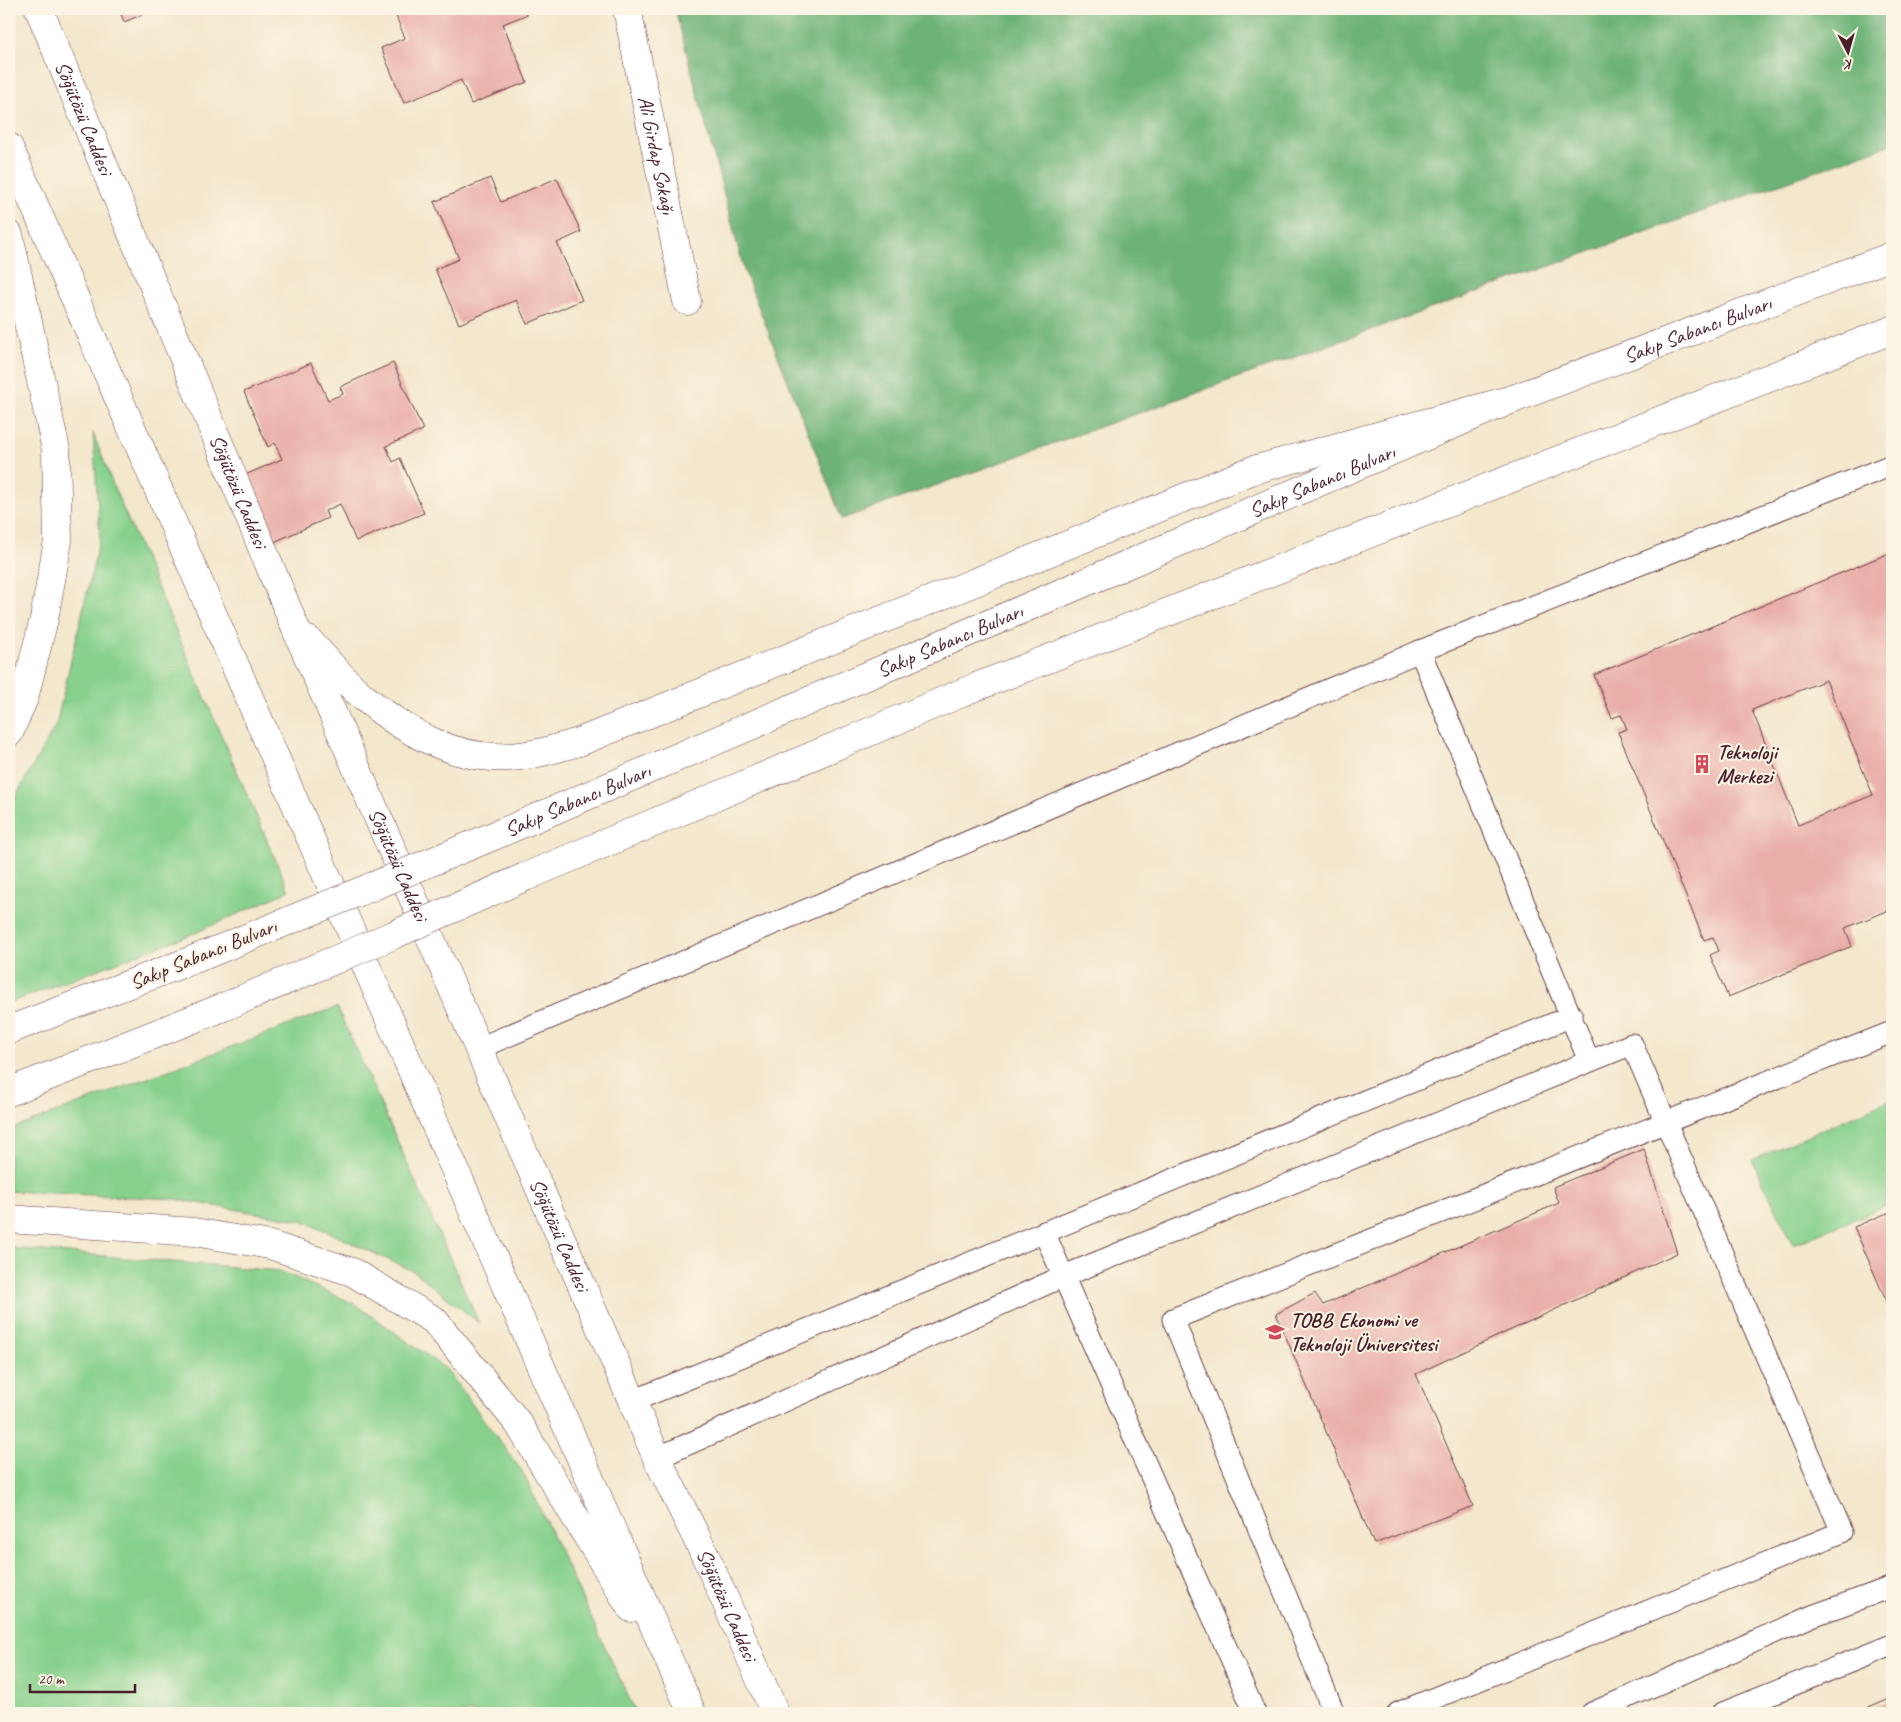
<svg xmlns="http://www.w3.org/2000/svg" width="1901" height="1722" viewBox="0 0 1901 1722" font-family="Caveat,sans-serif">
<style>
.green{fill:#87d18d;stroke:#68785c}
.forest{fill:#6db378;stroke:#5c6952}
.building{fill:#e9aea8;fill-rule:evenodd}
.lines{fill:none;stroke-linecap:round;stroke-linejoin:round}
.service-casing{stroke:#633d43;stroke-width:23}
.minor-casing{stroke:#633d43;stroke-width:29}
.tertiary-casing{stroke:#633d43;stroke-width:29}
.secondary-casing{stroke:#633d43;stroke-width:29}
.primary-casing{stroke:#633d43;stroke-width:29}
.service{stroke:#fff;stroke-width:21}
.minor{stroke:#fff;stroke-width:28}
.tertiary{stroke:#fff;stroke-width:28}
.secondary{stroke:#fff;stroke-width:28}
.primary{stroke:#fff;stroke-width:28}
.tertiary-bridge-casing{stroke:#633d43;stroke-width:29;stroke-linecap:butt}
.secondary-bridge-casing{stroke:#633d43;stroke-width:29;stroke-linecap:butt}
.tertiary-bridge{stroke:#fff;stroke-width:28}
.secondary-bridge{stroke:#fff;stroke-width:28}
.labels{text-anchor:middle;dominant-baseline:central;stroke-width:4;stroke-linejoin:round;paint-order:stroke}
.street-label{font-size:21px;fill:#4a1f2b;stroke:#fcf5e5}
.poi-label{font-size:21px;font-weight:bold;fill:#4a1f2b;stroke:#fcf5e5;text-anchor:start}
</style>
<rect width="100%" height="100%" fill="#fcf5e5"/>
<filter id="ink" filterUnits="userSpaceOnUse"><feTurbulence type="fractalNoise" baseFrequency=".02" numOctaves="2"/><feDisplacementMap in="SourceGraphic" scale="10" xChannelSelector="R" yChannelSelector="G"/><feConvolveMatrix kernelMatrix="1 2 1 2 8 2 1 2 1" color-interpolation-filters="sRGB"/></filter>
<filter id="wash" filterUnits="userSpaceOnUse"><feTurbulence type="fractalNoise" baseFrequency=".0096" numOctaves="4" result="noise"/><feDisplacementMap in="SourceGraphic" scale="20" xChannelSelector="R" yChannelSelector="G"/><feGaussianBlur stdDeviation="1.12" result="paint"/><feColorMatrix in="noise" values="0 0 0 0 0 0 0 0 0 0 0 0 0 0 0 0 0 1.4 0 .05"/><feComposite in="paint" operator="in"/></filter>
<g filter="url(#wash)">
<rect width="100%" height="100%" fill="#f3e7cc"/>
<g class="green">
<path d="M93 433 115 490 289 891 195 933 9 1003V808L56 725 100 537Z"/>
<path d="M337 1007 479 1323 415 1272 304 1221 174 1199 9 1191V1130Z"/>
<path d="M1892 1099V1203L1793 1245 1752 1160Z"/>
<path d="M9 1248 280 1271 355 1304 446 1369 522 1471 636 1713H31L9 1703Z"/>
</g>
<path class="forest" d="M675 9H1892V144L842 519 744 270Z"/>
<g id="blocks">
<g class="building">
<path d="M119 9H156L124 22Z"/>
<path d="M393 9H525L528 14 503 24 527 82 471 104 461 80 404 103 381 48 405 38Z"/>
<path d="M490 178 501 202 557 178 581 232 557 243 582 300 527 324 516 300 459 324 435 269 459 259 434 202Z"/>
<path d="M311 363 328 400 343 394 340 387 393 363 423 430 386 446 393 462 400 458 424 513 356 541 340 504 325 511 328 518 274 542 245 475 282 459 275 443 268 447 244 392Z"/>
<path d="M1892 552V909L1845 928 1852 946 1728 997 1710 955 1719 951 1713 937 1704 940 1618 732 1627 729 1621 715 1612 718 1594 675ZM1826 680 1873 795 1798 825 1752 710Z"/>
<path d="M1644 1149 1677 1253 1416 1374 1473 1506 1374 1544 1276 1314 1315 1293 1323 1305 1559 1203 1553 1187Z"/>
<path d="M1892 1211V1303L1888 1305 1854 1227Z"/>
<path d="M1892 1698V1713H1857Z"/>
</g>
</g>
</g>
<g filter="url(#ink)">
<use href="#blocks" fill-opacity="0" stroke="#633d43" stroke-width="1"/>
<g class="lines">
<g class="service-casing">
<g id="service">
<path d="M1420 651 1589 1061"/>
<path d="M479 1048 1420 651 1892 465"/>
<path d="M1044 1232 1255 1713"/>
<path d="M633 1401 1572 1016"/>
<path d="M657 1458 1064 1276 1632 1044 1842 1532 1398 1713"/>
<path d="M1334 1713 1173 1319 1892 1032"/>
<path d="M1592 1713 1812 1616 1892 1587"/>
<path d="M1723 1713 1892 1645"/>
</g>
</g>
<g class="minor-casing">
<g id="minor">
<path id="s1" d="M627 9 687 301"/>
</g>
</g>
<g class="tertiary-casing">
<g id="tertiary">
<path d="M9 1030 205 955"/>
<path d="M9 1092 226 1006"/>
</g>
</g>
<g class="secondary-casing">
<g id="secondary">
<path id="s2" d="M503 832 1513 399 1892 256"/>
<path d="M525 877 976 687 1892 330"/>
</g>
</g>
<g class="primary-casing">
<g id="primary">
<path id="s3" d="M39 9 295 627 657 1458 706 1557 775 1713"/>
<path d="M9 147 692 1713"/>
<path d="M9 235 56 450 58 541 44 619 24 698 9 733"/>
<path d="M308 640C327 660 345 683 367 700 406 732 456 760 508 757 532 756 555 749 579 742L1253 470 1513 399"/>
<path d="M9 1219 194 1232 270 1245 352 1272 434 1320 518 1423 631 1608"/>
</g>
</g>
<use href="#service" class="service"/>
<use href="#minor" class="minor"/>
<use href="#tertiary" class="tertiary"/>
<use href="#secondary" class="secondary"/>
<use href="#primary" class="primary"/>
<g class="tertiary-bridge-casing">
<g id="tertiary-bridge">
<path d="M205 955 371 887"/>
<path d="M226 1006 391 936"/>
</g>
</g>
<g class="secondary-bridge-casing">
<g id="secondary-bridge">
<path d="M371 887 503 832"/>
<path d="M391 936 525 877"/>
</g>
</g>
<use href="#tertiary-bridge" class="tertiary-bridge"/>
<use href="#secondary-bridge" class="secondary-bridge"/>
</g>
</g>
<defs>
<g id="building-bare" transform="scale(1.5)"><path d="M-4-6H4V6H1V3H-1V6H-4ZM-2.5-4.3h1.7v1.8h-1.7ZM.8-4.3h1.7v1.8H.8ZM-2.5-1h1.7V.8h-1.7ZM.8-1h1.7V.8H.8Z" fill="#d1495b" stroke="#fcf5e5" stroke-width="2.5" paint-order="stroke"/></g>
<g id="university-bare" transform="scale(1.5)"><path d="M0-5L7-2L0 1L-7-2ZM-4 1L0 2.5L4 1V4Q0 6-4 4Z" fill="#d1495b" stroke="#fcf5e5" stroke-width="2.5" paint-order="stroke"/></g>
</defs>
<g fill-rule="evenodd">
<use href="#building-bare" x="1702" y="764"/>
<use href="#university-bare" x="1275" y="1332"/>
</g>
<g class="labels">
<g class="street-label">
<text stroke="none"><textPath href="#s3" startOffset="118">Söğütözü Caddesi</textPath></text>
<text stroke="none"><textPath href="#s1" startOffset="149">Ali Girdap Sokağı</textPath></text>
<text stroke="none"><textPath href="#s2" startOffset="1296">Sakıp Sabancı Bulvarı</textPath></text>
<text stroke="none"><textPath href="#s2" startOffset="891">Sakıp Sabancı Bulvarı</textPath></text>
<text stroke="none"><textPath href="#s3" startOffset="522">Söğütözü Caddesi</textPath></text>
<text stroke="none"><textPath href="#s2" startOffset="486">Sakıp Sabancı Bulvarı</textPath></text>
<text stroke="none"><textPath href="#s2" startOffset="81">Sakıp Sabancı Bulvarı</textPath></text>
<text stroke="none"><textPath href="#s3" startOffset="928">Söğütözü Caddesi</textPath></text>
<text transform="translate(203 954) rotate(-22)">Sakıp Sabancı Bulvarı</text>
<text stroke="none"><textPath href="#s3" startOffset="1332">Söğütözü Caddesi</textPath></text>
<text stroke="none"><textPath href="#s3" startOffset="1738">Söğütözü Caddesi</textPath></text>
</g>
<g class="poi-label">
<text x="1717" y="752">Teknoloji<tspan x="1717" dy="24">Merkezi</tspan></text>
<text x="1290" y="1320">TOBB Ekonomi ve<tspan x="1290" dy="24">Teknoloji Üniversitesi</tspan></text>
</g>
</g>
<rect width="1901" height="1722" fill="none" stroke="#fcf5e5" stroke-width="30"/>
<g transform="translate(1848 52) rotate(174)" stroke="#fcf5e5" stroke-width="4" paint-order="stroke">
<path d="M0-4L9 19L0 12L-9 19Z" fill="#4a1f2b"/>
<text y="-8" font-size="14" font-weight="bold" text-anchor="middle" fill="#4a1f2b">K</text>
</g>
<path d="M30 1684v8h105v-8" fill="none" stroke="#4a1f2b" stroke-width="2.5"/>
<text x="38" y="1684" font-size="15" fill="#4a1f2b" stroke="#fcf5e5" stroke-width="4" paint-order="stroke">20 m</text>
</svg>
